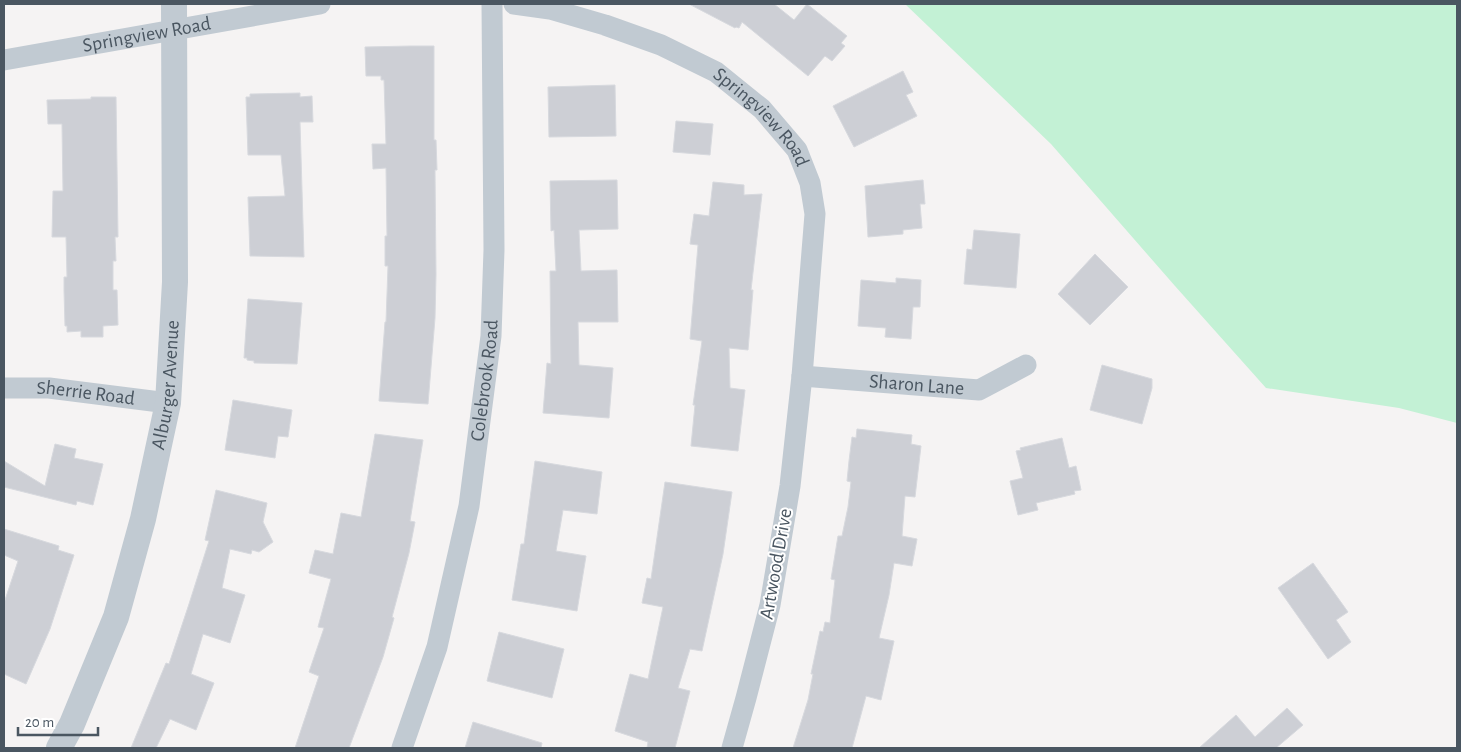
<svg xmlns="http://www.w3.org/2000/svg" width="1461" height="752" viewBox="0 0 1461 752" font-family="'Alegreya Sans',sans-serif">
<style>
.green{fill:#c3f1d5}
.building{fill:#cdcfd5;stroke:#d7d9de}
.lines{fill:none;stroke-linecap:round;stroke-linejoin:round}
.minor{stroke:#c1cad2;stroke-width:21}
.tertiary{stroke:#c1cad2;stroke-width:26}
.labels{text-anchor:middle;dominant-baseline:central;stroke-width:4;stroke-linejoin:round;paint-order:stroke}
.street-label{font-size:20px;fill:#4a5661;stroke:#fff}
</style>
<rect width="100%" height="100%" fill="#f5f3f3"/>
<path class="green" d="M905 4H1457V423L1399 408 1266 388 1175 286 1051 144Z"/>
<g class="building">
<path d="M689 4H774L794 20 807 4 847 36 841 43 845 46 832 61 825 56 808 76 742 22 739 28 736 27 735 28Z"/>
<path d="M411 46H434V140H436L437 170H435L436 274 435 318 428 404 379 401 385 322H386L388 266H385V236H387L386 168 373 169 372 144H386L384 80H381V76H366L365 47Z"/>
<path d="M903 71 913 92 906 95 917 116 854 147 833 106Z"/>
<path d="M615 85 616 136 549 137 548 87Z"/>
<path d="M300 93V97L312 96 313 122H300L304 257 250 256 248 197 285 196 281 155H248L246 97H250V94Z"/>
<path d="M91 97H116L118 237H115L116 261H113V290H117L118 325 103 326V337H81V331L67 332V326H65L64 290V277H67L66 237H52L53 191H63L62 124H48L47 100 91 99Z"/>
<path d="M676 121 713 124 710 155 673 152Z"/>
<path d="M617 180 618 229 579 230 581 271 617 270 618 322H578L579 365 613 368 609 418 543 413 547 363 551 364 550 271H556L554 230 551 231 550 181Z"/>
<path d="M923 180 925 204H920L922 228 903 230V234L868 237 865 186Z"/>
<path d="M713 182 744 185V195L762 194 751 290H753L748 350 729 348 730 388 745 390 738 451 691 446 695 405H693L702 341 690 339 698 245 690 244 694 214 709 216Z"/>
<path d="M974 230 1020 234 1016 288 964 284 967 249 972 250Z"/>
<path d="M1095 254 1128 287 1090 325 1058 294Z"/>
<path d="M896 278 921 280 920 307H913L911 339 885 337 886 328 858 326 861 280 896 283Z"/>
<path d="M248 299 302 303 297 364 254 363V361L247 360V358H244Z"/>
<path d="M1102 365 1152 379V388L1142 424 1090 410Z"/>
<path d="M233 400 292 410 288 437 278 436 275 458 225 450Z"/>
<path d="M857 429 912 435 911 444 921 446 915 497 905 496 902 536 917 539 912 566 894 563 889 595 879 638 894 641 881 700 866 696 852 748H793L808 700 813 674H811L820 631 823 632 825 622 830 623 835 580 831 579 838 536H842L848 507 851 482 847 481 849 461 852 437 856 438Z"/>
<path d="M375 434 423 440 410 521 415 522 409 553 392 617 394 618 383 657 349 748H295L319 676 309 672 324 628 318 627 331 579 309 573 315 550 333 554 341 513 361 517Z"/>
<path d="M1062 438 1069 468 1076 466 1081 490 1074 491 1075 494 1036 503 1038 510 1018 515 1010 481 1023 478 1016 451 1021 450 1020 448Z"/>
<path d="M55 444 76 449 74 458 103 464 93 505 77 501 76 505 4 487V461L45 486Z"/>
<path d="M535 461 602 472 597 514 563 510 556 551 586 556 577 611 512 600 521 544H524Z"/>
<path d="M665 482 732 492 723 554 702 651 690 649 678 688 690 691 675 748H647L648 742 615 731 630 674 648 679 663 607 642 603 647 578 651 579Z"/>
<path d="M216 490 267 503 263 522 273 542 259 552 252 550 251 554 230 549 222 588 245 595 230 643 203 634 191 674 214 683 196 730 170 719 156 748H131L166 663 169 664 189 604 209 541 205 540Z"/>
<path d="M4 529 59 546 58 550 74 555 50 629 26 684 4 674V603L18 561 4 555Z"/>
<path d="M1313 563 1348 612 1336 620 1351 642 1328 659 1278 588Z"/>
<path d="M499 632 564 649 552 698 487 681Z"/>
<path d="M1287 708 1303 725 1276 748H1199L1236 715 1255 737Z"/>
<path d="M473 722 542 743 541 748H465Z"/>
</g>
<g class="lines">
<g class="minor">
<path id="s1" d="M514 4 550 9 605 25 661 45 716 72 762 109 797 150 810 183 815 214 802 376 790 486 770 605 746 698 732 748"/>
<path id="s2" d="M4 60 320 4"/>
<path id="s3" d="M802 376 979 390 1026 365"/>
<path id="s4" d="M4 388H49L168 403"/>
<path id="s5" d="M402 748 437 647 469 506 491 336 494 250 492 4"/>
</g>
<path class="tertiary" id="s6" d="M59 748 72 724 116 617 143 519 168 403 175 282 174 4"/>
</g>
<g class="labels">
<g class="street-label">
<text stroke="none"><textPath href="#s2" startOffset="145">Springview Road</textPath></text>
<text stroke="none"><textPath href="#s1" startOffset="279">Springview Road</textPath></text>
<text stroke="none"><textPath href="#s5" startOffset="378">Colebrook Road</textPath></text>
<text stroke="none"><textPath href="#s6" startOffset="381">Alburger Avenue</textPath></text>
<text stroke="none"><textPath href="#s3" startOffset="115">Sharon Lane</textPath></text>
<text stroke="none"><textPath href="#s4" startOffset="82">Sherrie Road</textPath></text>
<text transform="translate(776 564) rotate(-80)">Artwood Drive</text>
</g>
</g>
<rect width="1461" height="752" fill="none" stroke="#4a5661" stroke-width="10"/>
<path d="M18 727v8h80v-8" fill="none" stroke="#4a5661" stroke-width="2.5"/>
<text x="25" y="727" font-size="15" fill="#4a5661" stroke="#ffffff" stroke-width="4" paint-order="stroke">20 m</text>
</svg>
